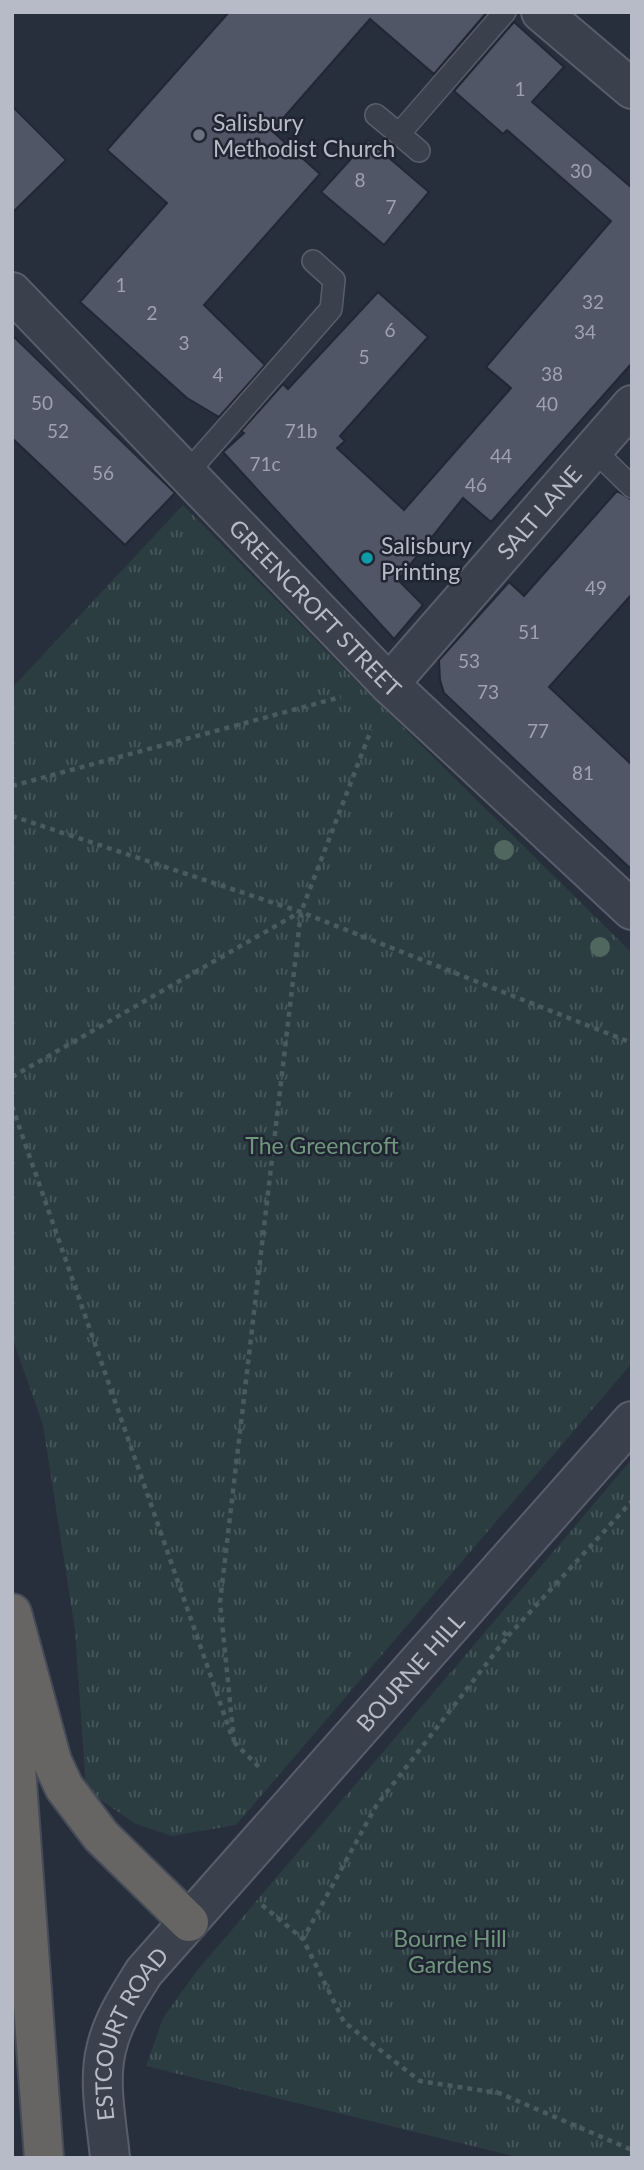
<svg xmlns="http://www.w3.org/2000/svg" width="644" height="2170" viewBox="0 0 644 2170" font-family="Lato,sans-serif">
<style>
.park{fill:url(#park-tufts)}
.building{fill:#515667;stroke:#222734;stroke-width:2}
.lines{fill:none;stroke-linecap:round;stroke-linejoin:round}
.service-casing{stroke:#595e6b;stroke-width:24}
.minor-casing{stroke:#595e6b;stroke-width:42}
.trunk-casing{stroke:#464b58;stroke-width:42}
.path{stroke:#4b5a5f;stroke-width:4.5;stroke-dasharray:5 5;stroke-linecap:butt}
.service{stroke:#3b404d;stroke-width:21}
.minor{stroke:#3b404d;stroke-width:38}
.trunk{stroke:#666563;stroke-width:38}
.tree{fill:#506760}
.worship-dot{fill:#6b7280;stroke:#202532;stroke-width:2.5}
.culture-dot{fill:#0f9aa8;stroke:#202532;stroke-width:2.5}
.labels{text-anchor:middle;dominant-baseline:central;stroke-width:5;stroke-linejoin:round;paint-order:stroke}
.number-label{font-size:19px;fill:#9ea2b0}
.poi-label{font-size:23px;fill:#b7bbc8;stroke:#202532;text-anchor:start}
.street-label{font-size:23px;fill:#b7bbc8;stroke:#202532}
.park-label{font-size:23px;fill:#71967e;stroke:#202532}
</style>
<defs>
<pattern id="park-tufts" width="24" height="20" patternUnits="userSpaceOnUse" patternTransform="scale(1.75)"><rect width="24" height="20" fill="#2c3d41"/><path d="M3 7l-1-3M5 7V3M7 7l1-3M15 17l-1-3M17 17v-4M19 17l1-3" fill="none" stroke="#48575b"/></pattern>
</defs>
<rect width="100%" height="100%" fill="#272e3c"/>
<g class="park">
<path d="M183 505 346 671 632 953V1363L236 1825 172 1836 136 1824 86 1790 75 1630 43 1425 12 1337V688Z"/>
<path d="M632 1459V2158H521L146 2066 163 2018 196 1972Z"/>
</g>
<g class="building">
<path d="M229 12H487L434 74 370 19 272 131 320 174 204 305 265 365 219 417 187 398 80 302 167 203 107 150Z"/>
<path d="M514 22 564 67 532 102 632 188V363L491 522 463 498 398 580 423 605 394 639 223 452 244 433 241 431 283 384 288 389 378 292 428 337 340 436 345 441 337 448 404 510 511 388 486 367 611 221 507 130 503 134 454 91Z"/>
<path d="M12 106 66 160 12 213Z"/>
<path d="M368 140 429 192 384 245 321 192Z"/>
<path d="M12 335 175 493 125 545 12 438Z"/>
<path d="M617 491 632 500V594L549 687 632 765V870L444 693 440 680 439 660 509 582 524 596Z"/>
</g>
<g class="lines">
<g class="service-casing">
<g id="service">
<path d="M376 115 399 134"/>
<path d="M419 151 399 134 505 12"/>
<path d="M593 449 632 487"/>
<path d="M188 472 331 309 334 280 313 261"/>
</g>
</g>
<g class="minor-casing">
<g id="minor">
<path d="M541 12 632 89"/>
<path id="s1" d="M12 292 389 684 632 910"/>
<path id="s2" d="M389 684 632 405"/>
<path id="s3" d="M110 2158C107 2124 98 2083 106 2050 112 2022 129 1996 144 1972L632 1421"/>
</g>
</g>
<g class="trunk-casing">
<g id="trunk">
<path d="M12 1613 52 1761 64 1787 101 1836 189 1922"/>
<path d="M12 1712 44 2158"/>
</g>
</g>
<g class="path">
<path d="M12 786 341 697"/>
<path d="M12 816 301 912 632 1043"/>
<path d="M12 1077 300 912"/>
<path d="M12 1106 231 1734"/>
<path d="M503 1632 508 1636 376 1806 303 1939 344 2022 420 2081 499 2093 632 2150"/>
<path d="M508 1636 632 1501"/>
<path d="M234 1742 220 1602 301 912 371 730"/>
<path d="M234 1742 262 1770"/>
<path d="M262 1905 303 1939"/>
</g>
<use href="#service" class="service"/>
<use href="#minor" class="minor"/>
<use href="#trunk" class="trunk"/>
</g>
<g class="tree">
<circle cx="504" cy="850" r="10"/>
<circle cx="600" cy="947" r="10"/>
</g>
<circle class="worship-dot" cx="199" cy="135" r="7"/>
<circle class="culture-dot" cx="367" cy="558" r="7"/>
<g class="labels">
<g class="number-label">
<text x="520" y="88">1</text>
<text x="581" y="170">30</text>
<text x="360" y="179">8</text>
<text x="391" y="206">7</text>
<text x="121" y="284">1</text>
<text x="593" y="301">32</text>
<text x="152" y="312">2</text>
<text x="390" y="329">6</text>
<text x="585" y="331">34</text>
<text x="184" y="342">3</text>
<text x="364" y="356">5</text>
<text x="552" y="373">38</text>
<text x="218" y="374">4</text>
<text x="42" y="402">50</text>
<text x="547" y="403">40</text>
<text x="58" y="430">52</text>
<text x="301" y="430">71b</text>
<text x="501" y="455">44</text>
<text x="265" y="463">71c</text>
<text x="103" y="472">56</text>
<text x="476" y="484">46</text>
<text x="596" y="587">49</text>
<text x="529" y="631">51</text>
<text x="469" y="660">53</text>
<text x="488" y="691">73</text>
<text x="538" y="730">77</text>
<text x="583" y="772">81</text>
</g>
<g class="poi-label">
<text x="213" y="122">Salisbury<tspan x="213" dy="26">Methodist Church</tspan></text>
<text x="381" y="545">Salisbury<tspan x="381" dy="26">Printing</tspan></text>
</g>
<g class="street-label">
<text stroke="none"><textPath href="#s2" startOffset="228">SALT LANE</textPath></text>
<text stroke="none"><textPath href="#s1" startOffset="438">GREENCROFT STREET</textPath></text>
<text stroke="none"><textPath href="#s3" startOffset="597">BOURNE HILL</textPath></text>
<text stroke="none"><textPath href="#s3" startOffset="131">ESTCOURT ROAD</textPath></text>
</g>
<g class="park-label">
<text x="322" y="1145">The Greencroft</text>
<text x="450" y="1938">Bourne Hill<tspan x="450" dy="26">Gardens</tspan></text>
</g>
</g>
<rect width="644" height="2170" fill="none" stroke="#b7bbc8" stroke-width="28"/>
</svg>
